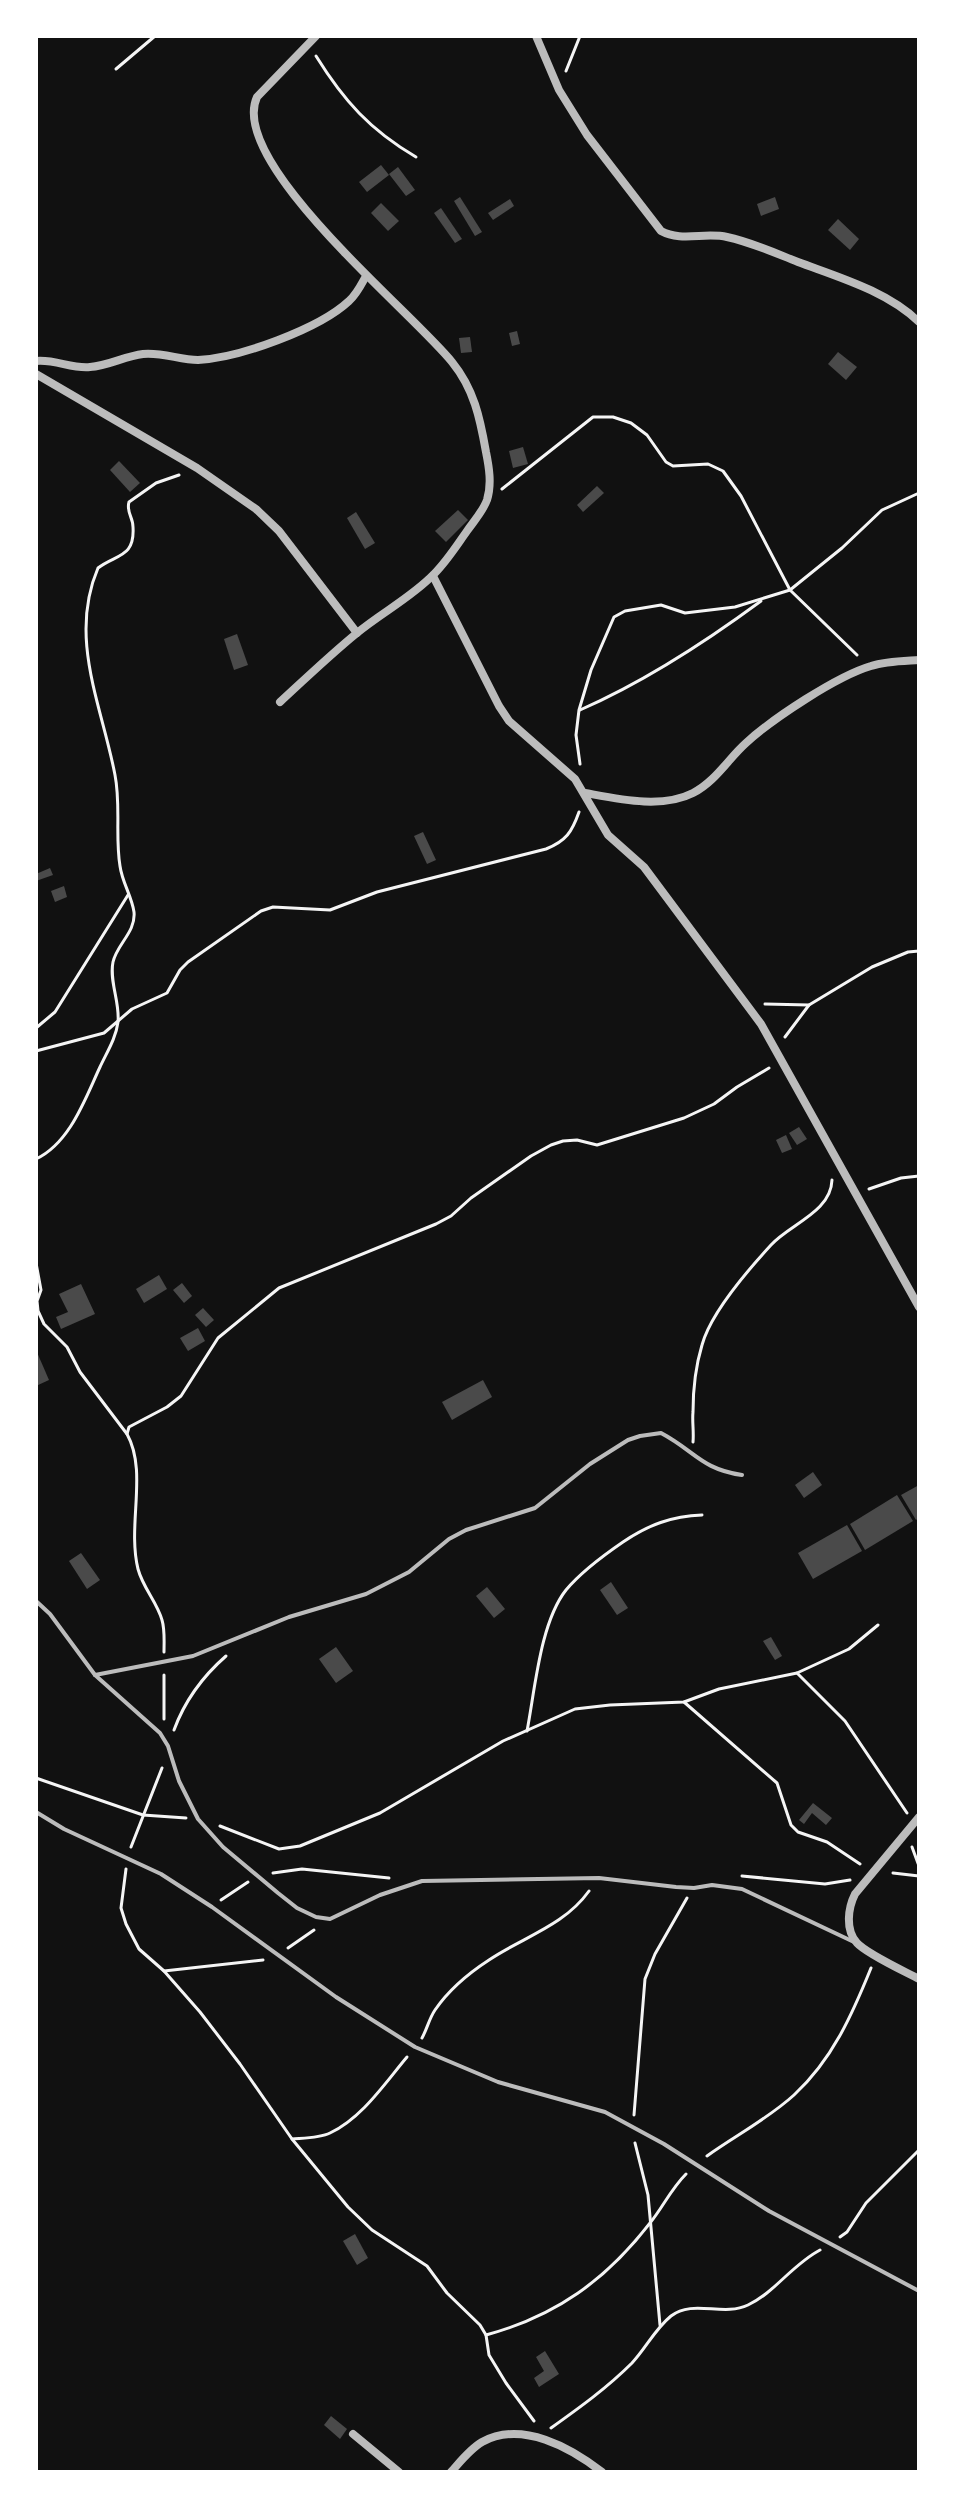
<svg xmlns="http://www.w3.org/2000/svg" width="955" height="2508" viewBox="0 0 955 2508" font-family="Poppins,sans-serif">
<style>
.building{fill:#4a4a4a}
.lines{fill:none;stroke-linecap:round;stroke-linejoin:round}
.path{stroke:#f5f5f5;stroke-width:3}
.service{stroke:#bcbcbc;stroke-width:4}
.minor{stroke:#bcbcbc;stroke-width:8}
</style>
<rect width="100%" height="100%" fill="#111"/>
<g class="building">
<path d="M381 165 389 175 367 192 359 182Z"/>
<path d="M398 167 415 190 406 196 389 174Z"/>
<path d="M460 197 482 232 475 236 454 201Z"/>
<path d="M775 197 779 209 761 216 757 204Z"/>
<path d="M510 199 514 206 493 220 488 213Z"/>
<path d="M381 203 399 221 388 231 371 213Z"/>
<path d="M441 208 462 239 455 243 434 213Z"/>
<path d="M838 219 859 239 850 250 828 230Z"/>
<path d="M517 331 520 344 512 346 509 333Z"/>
<path d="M470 337 472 352 461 353 459 338Z"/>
<path d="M838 352 857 367 846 380 828 364Z"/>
<path d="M523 447 528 464 513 468 509 451Z"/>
<path d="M119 461 140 483 130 492 110 470Z"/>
<path d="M597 486 604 493 583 512 577 505Z"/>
<path d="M458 510 468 520 446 542 435 531Z"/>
<path d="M356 512 375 543 365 549 347 518Z"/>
<path d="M237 634 248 665 234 670 224 639Z"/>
<path d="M423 832 436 860 427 864 414 836Z"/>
<path d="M50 868 53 875 36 881V874Z"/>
<path d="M64 886 67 897 55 902 51 891Z"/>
<path d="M799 1127 807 1139 797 1145 789 1133Z"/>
<path d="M786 1135 792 1149 782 1153 776 1140Z"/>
<path d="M159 1275 167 1289 144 1303 136 1289Z"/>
<path d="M182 1283 192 1296 184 1303 173 1290Z"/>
<path d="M81 1284 95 1314 61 1329 56 1317 68 1312 59 1294Z"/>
<path d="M203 1308 214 1320 206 1327 195 1315Z"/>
<path d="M198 1328 205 1341 188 1351 180 1338Z"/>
<path d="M36 1350 49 1380 36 1386Z"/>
<path d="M483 1380 492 1397 452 1420 442 1402Z"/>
<path d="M813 1472 822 1485 804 1498 795 1485Z"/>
<path d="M919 1485V1518L916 1520 901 1495Z"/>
<path d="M897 1495 913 1521 865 1550 850 1524Z"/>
<path d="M847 1525 862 1551 813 1579 798 1553Z"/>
<path d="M81 1553 100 1580 87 1589 69 1561Z"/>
<path d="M611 1582 628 1608 617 1615 600 1590Z"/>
<path d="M487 1587 505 1609 494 1618 476 1596Z"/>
<path d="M771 1637 782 1656 775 1660 763 1641Z"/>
<path d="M336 1647 353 1671 336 1683 319 1659Z"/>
<path d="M813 1803 832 1818 826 1825 812 1813 804 1824 799 1820Z"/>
<path d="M355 2234 368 2258 357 2265 343 2241Z"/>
<path d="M545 2351 559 2374 539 2387 534 2378 544 2371 536 2357Z"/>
<path d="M331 2416 347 2429 340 2439 324 2425Z"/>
</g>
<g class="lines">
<g class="path">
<path d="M316 56C344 101 370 130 416 157"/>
<path d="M116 69 155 36"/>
<path d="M566 71 580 36"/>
<path d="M502 489 593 417H613L631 423 647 435 666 462 673 466 708 464 723 471 741 496 790 590 857 655"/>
<path d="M580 710C644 682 704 643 761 601"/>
<path d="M580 764 576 735 579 710 591 670 614 617 625 611 661 605 685 613 735 607 790 590 842 548 882 510 919 493"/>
<path d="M765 1004 809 1005 872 967 908 952 919 951"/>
<path d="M36 1028 55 1012 128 895"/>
<path d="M785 1037 809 1005"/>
<path d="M36 1051 104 1033 132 1009 167 993 180 970 188 962 261 911 273 907 330 910 377 892 546 849C566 841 572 832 579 812"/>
<path d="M36 1159C70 1143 85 1099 100 1067 107 1052 116 1038 118 1022 120 1002 109 981 113 962 117 944 136 932 134 912 132 897 122 882 120 866 115 837 121 805 115 775 102 706 68 638 98 568 116 554 135 558 133 527 133 517 126 512 129 502L156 483 179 475"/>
<path d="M869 1189 901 1178 919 1176"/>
<path d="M36 1263 41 1290 37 1301 38 1311 44 1324 67 1347 80 1372 127 1434"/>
<path d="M693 1442C694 1431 692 1422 693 1412 693 1390 696 1365 702 1345 711 1312 748 1270 771 1245 790 1224 831 1212 832 1180"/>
<path d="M164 1652C164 1641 165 1630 162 1620 157 1602 143 1588 138 1569 127 1524 148 1472 127 1434L129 1427 167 1407 181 1396 218 1338 279 1288 436 1224 451 1216 471 1198 531 1156 551 1145 563 1141 577 1140 597 1145 684 1118 714 1104 737 1087 769 1068"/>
<path d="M797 1673 845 1721 907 1813"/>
<path d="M164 1675V1719"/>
<path d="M684 1702 777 1783 791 1825 798 1832 827 1842 860 1864"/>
<path d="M174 1730C185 1700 202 1677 226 1656"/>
<path d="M527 1731C535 1690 540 1623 566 1590 581 1572 604 1555 623 1542 648 1525 672 1516 702 1515"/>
<path d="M36 1778 143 1815 186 1818"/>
<path d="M220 1826 279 1849 300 1846 380 1813 503 1741 575 1709 610 1705 684 1702 719 1689 797 1673 849 1649 878 1625"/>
<path d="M131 1847 162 1768"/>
<path d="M912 1847 919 1866"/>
<path d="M126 1869 121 1908 126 1924 139 1949 164 1971 200 2012 240 2064 292 2139 348 2207 372 2230 427 2266 447 2293 480 2325 486 2335 489 2355 506 2383 534 2421"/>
<path d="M273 1873 302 1869 389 1878"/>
<path d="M893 1873 919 1876"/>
<path d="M742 1876 825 1884 850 1880"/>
<path d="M221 1900 248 1882"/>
<path d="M288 1948 314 1930"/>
<path d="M164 1971 263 1960"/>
<path d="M422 2038C427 2029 429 2019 435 2010 448 1991 469 1973 489 1960 523 1937 564 1926 589 1891"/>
<path d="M634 2115 645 1979 655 1954 687 1898"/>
<path d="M292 2139C304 2138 320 2138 330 2133 362 2118 385 2083 407 2057"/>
<path d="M635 2143 648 2195 660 2325"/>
<path d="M707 2156C735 2136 769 2118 794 2095 832 2060 852 2015 871 1968"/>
<path d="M840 2237 847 2232 866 2203 919 2150"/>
<path d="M486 2335C556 2316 606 2280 650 2223 663 2207 671 2189 686 2174"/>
<path d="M551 2428C579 2408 607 2388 632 2363 646 2348 655 2329 671 2316 693 2299 723 2317 748 2305 774 2293 793 2264 820 2250"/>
</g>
<g class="service">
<path d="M36 1601 50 1614 95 1675 160 1733 168 1746 179 1781 198 1819 223 1847 278 1893 297 1908 316 1917 330 1919 380 1895 422 1881 599 1878 676 1887 694 1888 712 1885 742 1889 854 1942"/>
<path d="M95 1675 193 1656 289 1617 366 1594 409 1572 449 1539 466 1530 535 1508 590 1464 628 1440 640 1436 661 1433C695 1451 701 1469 742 1475"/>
<path d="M36 1812 64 1829 161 1874 212 1907 336 1997 415 2047 498 2082 605 2112 664 2144 769 2211 919 2291"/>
</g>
<g class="minor">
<path d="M536 36 559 90 587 135 661 231C681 242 705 232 727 237 751 242 775 253 798 262 838 277 887 291 919 322"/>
<path d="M36 361C55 359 72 369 90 367 108 366 125 356 143 354 162 352 180 360 198 360 239 358 319 329 349 301 357 294 361 285 366 276"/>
<path d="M36 374 197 468 256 509 279 531 357 633"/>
<path d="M433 576 499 706 509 721 575 779 608 835 644 867 761 1024 919 1307"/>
<path d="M280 702C305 679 330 655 357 633 381 613 412 597 434 574 447 561 457 545 467 531 474 521 483 511 487 500 492 484 489 467 486 452 480 418 474 389 452 362 412 312 227 162 257 97L316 36"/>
<path d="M585 793C618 799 662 809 693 793 716 781 728 759 746 743 772 719 837 676 871 666 886 661 903 661 919 660"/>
<path d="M919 1817 855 1894C848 1908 845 1930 857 1943 867 1954 904 1971 919 1979"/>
<path d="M353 2434 399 2472"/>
<path d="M451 2472C460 2462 470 2449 482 2442 522 2420 571 2448 602 2472"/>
</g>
</g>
<rect width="955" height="2508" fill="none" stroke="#ffffff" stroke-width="76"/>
</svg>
